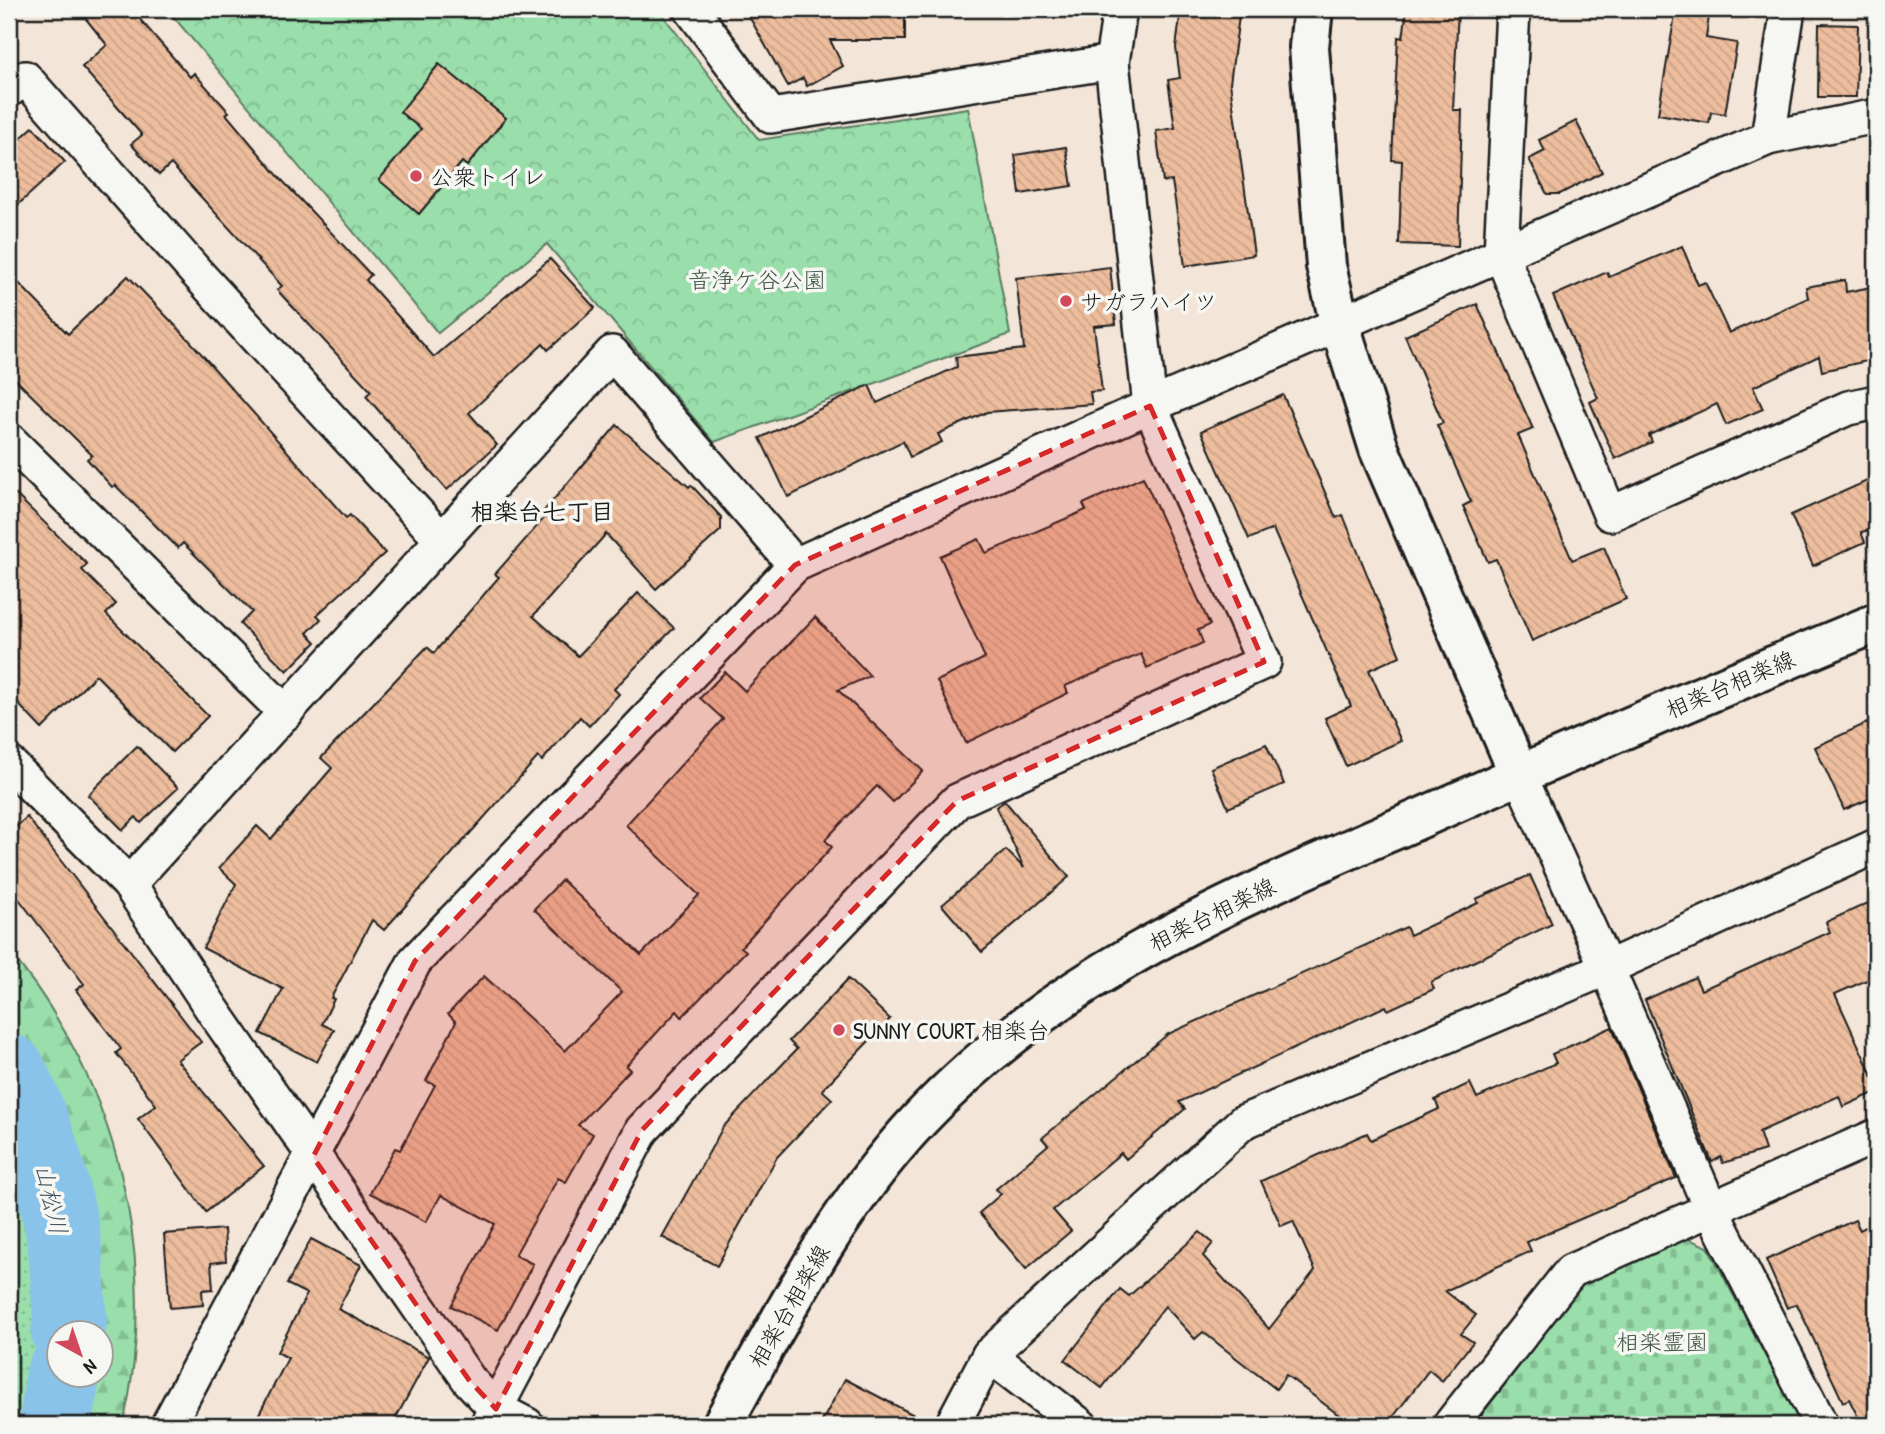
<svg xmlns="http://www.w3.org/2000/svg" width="1885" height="1434" viewBox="0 0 1885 1434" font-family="'Patrick Hand','Klee One',sans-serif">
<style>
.grass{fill:url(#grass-dots);stroke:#5a7d64;stroke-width:2}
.forest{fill:url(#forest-firs);stroke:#5a7d64;stroke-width:2}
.cemetery{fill:url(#cemetery-stones);stroke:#5a7d64;stroke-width:2}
.park{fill:url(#park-crowns);stroke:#5a7d64;stroke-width:2}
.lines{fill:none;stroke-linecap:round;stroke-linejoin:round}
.river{stroke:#8ac3e9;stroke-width:74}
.building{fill:url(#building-back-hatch);stroke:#1c1c1c;stroke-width:2}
.minor-casing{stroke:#1c1c1c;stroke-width:38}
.tertiary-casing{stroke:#1c1c1c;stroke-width:44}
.secondary-casing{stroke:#1c1c1c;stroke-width:44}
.minor{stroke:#f6f6f2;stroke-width:33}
.tertiary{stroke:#f6f6f2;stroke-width:38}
.secondary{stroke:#f6f6f2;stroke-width:38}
.marked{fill:#d62828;fill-opacity:0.2;stroke:#d62828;stroke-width:5;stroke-dasharray:14 9;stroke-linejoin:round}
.poi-dot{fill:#d1495b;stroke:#f6f6f2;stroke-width:2.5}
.labels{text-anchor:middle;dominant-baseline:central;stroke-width:7;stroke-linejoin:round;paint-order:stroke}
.poi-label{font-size:23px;fill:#1c1c1c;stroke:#f6f6f2;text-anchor:start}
.park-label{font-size:23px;fill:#425647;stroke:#f6f6f2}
.street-label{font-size:23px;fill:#1c1c1c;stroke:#f6f6f2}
.neighbourhood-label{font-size:24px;font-weight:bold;fill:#1c1c1c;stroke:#f6f6f2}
.water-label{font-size:24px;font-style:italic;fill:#425664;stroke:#f6f6f2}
</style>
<defs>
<pattern id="grass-dots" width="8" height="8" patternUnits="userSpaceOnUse" patternTransform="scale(1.75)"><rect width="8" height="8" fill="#99deab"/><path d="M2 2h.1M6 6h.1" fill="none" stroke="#83be93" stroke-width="1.8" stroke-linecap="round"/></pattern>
<pattern id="forest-firs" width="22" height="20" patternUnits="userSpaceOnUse" patternTransform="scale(1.75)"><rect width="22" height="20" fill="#99deab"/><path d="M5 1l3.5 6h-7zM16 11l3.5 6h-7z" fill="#83be93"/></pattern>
<pattern id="cemetery-stones" width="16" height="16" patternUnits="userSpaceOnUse" patternTransform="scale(1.75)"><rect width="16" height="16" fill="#99deab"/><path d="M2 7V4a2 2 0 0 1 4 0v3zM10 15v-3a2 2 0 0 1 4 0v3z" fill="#83be93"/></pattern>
<pattern id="park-crowns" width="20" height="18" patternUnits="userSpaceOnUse" patternTransform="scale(1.75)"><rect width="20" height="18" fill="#99deab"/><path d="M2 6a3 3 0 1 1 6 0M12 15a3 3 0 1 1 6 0" fill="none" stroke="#83be93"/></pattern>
<pattern id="building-back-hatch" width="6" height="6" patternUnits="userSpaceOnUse" patternTransform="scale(1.75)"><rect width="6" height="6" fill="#edbd9d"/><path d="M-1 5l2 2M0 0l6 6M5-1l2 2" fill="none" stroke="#cba287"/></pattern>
</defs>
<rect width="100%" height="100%" fill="#f3e5d8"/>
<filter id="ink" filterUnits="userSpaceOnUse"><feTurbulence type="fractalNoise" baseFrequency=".0143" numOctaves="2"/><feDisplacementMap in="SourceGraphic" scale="14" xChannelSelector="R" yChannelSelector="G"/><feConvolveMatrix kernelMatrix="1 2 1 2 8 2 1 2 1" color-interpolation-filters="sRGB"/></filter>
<g filter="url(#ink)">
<path class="grass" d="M9 1117C47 1217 58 1320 33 1425H9Z"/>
<path class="forest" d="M9 951C117 1080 162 1261 123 1425H76L85 1375 102 1374V1332H89L88 1255 80 1201 67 1148 48 1097 9 1024Z"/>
<path class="cemetery" d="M1686 1238 1708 1247 1802 1425H1474L1583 1283Z"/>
<path class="park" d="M167 9H658L759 140 968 108 1010 334 714 442 547 244 438 333Z"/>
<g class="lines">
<g class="river">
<path d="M9 1071C33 1117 50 1172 61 1223 68 1253 67 1288 70 1319L68 1332"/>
<path d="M56 1425 63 1374"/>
</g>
</g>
<g class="building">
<path d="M78 9H131L190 77 194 73 229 112 226 114 279 177 371 275 366 280 434 357 550 259 595 308 548 350 543 344 469 413 497 445 447 490 366 396 371 391 277 290 282 286 171 164 159 175 131 144 142 135 82 67 107 45Z"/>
<path d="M745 9H905V40H830L843 66 807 86 803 78 788 86Z"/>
<path d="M1181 9H1240L1230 83 1254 255 1185 266 1172 181 1163 182 1156 131 1175 128 1168 80 1180 78 1176 48Z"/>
<path d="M1407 9H1458L1453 110H1462L1458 246 1399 244 1402 161 1392 160 1398 37 1403 38Z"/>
<path d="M1676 9H1710L1706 38 1737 43 1725 114 1711 112 1709 123 1658 114Z"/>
<path d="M1819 24 1858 25 1856 97H1818Z"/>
<path d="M439 64 506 118 467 166 462 162 419 214 379 180 421 129 400 112Z"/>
<path d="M1576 121 1602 172 1560 194H1547L1529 159 1545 151 1539 140Z"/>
<path d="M33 127 65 162 9 213V149Z"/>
<path d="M1066 147 1072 186 1020 194 1015 155Z"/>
<path d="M1682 246 1698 285 1705 282 1729 333 1808 298 1806 287 1845 280 1846 292 1876 286V359L1822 371 1819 356 1753 387 1763 409 1726 425 1717 404 1649 435 1652 442 1615 459 1590 402 1598 398 1553 296 1607 272 1609 277Z"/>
<path d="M1110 267 1116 324 1094 326 1102 391 1090 392 1092 404 987 412 938 434 942 442 910 457 903 441 788 497 760 438 869 385 877 403 957 367 956 357 1024 349 1016 278Z"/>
<path d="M9 273 68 334 128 276 190 341 346 518 350 515 385 553 317 615 321 619 307 633 316 642 287 671 240 624 252 612 183 543 178 548 115 485 112 487 87 459 92 455 9 373Z"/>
<path d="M1477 304 1533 429 1518 435 1572 560 1604 547 1626 599 1532 641 1496 559 1488 562 1463 506 1471 502 1437 425 1443 423 1405 336Z"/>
<path d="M1283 395 1336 518 1343 515 1400 656 1369 670 1401 741 1346 766 1325 718 1351 706 1273 529 1249 539 1201 431Z"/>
<path d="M617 425 689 487 691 485 721 517V530L656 589 606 534 533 616 578 656 638 593 674 628 614 689 619 694 589 726 580 717 542 761 538 757 384 930 372 920 331 998 334 999 322 1024 334 1030 317 1062 260 1033 283 989 203 948 236 884 219 868 257 826 271 839 332 768 321 758 427 647 434 653 499 577 495 574 547 515 543 512Z"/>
<path d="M1143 477 1210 625 1198 630 1203 643 1147 668 1141 654 1065 686 1068 693 966 743 937 681 985 658 940 556 979 539 986 553 1086 510 1083 504Z"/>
<path d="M1876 477V529L1861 532 1865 542 1813 566 1791 515Z"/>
<path d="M9 488 87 564 82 570 116 604 106 614 208 716 172 752 96 675 42 729 9 694Z"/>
<path d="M815 617 870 676 838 690 923 771 893 802 877 786 825 840 832 847 741 947 746 951 682 1017 677 1011 626 1066 630 1070 578 1125 593 1134 566 1182 558 1178 515 1255 533 1264 498 1330 451 1306 495 1224 441 1195 426 1222 370 1193 395 1148 400 1150 435 1085 426 1081 456 1022 448 1014 484 976 565 1051 622 992 534 909 562 880 641 955 699 895 626 825 723 719 700 698 725 672 745 691Z"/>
<path d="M1867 723 1876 743V796L1844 810 1815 747Z"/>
<path d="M1266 744 1284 784 1228 808 1211 768Z"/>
<path d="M137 746 178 788 141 823 136 817 123 830 88 795Z"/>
<path d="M1005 801 1069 877 982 952 942 905 1006 850 1024 868 996 807Z"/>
<path d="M27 817 201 1042 177 1060 264 1166 206 1212 138 1119 156 1105 116 1053 121 1049 76 990 84 984 9 886V833Z"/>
<path d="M1530 875 1552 924 1431 982 1434 989 1388 1010 1386 1006 1179 1102 1185 1109 1126 1159 1121 1153 1053 1210 1071 1231 1026 1269 979 1213 1001 1194 996 1189 1048 1145 1042 1138 1168 1034 1406 927 1410 935 1478 903 1476 899Z"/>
<path d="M1868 903 1876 922V976L1835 994 1876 1084V1092L1843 1107 1839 1096 1759 1132 1765 1150 1723 1163 1721 1157 1712 1162 1645 1000 1695 977 1701 990 1739 973 1830 932 1826 922Z"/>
<path d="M848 979 890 1019 822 1090 832 1099 777 1157 717 1266 662 1237 723 1127 797 1049 789 1041Z"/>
<path d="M1612 1027 1676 1178 1527 1242 1531 1251 1445 1291 1476 1315 1461 1334 1473 1342 1442 1381 1429 1370 1387 1425H1352L1286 1375 1276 1389 1203 1332 1195 1339 1165 1306 1102 1388 1065 1360 1120 1289 1129 1296 1200 1232 1213 1243 1203 1256 1269 1329 1315 1270 1293 1221 1281 1226 1261 1181 1367 1133 1371 1140 1439 1109 1435 1100 1470 1083 1477 1098 1556 1063 1552 1054Z"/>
<path d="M1855 1220 1860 1230 1876 1222V1425H1862L1849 1399 1843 1402 1797 1304 1787 1308 1766 1260Z"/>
<path d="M224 1229 226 1261 211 1263 213 1289 202 1290 203 1305 170 1308 164 1234Z"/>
<path d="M311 1239 361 1265 338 1309 429 1357 392 1425H276L258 1416 288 1358 277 1352 307 1294 287 1284Z"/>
<path d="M845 1379 933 1425H820Z"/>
</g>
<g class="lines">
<g class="minor-casing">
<g id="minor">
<path d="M691 9 771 116 1112 62"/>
<path d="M1513 9 1501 254 1610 514 1848 408 1876 402"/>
<path d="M9 90 25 78 196 272 441 539"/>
<path d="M1768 138 1788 9"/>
<path d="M9 440 286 713"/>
<path d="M9 763 129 884 212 1009 469 1380 496 1409 527 1425"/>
<path d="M1519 774 1607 968 1710 1207 1821 1425"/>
<path d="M129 884 612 353 795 565"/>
<path d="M989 1355 1243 1122 1607 968 1876 846"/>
<path d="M168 1425 415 961 795 565 1150 406 1768 138 1876 116"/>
<path d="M487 1425 642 1130 957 801 1264 662 1150 406 1112 62 1120 9"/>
<path d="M952 1425 989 1355 1080 1425"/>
<path d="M1450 1425 1571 1271 1876 1136"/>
</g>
</g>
<g class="tertiary-casing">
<path id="tertiary" d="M1313 9 1309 47 1326 266 1340 325 1379 449 1519 774"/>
</g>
<g class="secondary-casing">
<path id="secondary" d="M722 1425C781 1319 835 1210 919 1120 1060 970 1237 899 1421 818 1572 751 1723 686 1876 623"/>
</g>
<use href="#minor" class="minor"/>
<use href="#tertiary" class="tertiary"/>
<use href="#secondary" class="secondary"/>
</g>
</g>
<path class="marked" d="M1150 406 1264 662 957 801 642 1130 496 1409 469 1380 313 1157 415 961 795 565Z"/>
<g class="poi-dot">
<circle cx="416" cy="176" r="7"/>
<circle cx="1066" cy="301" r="7"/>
<circle cx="839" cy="1030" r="7"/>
</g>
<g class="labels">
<g class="poi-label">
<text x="430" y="176">公衆トイレ</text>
<text x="1080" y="301">サガラハイツ</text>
<text x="853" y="1030">SUNNY COURT 相楽台</text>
</g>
<g class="park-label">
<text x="757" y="279">音浄ケ谷公園</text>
<text x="1662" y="1341">相楽霊園</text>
</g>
<g class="street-label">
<text transform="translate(1730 684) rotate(-23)">相楽台相楽線</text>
<text transform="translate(1212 914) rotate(-26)">相楽台相楽線</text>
<text transform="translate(789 1306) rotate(-60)">相楽台相楽線</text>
</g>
<g class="neighbourhood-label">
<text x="542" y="511">相楽台七丁目</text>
</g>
<g class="water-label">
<text transform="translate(52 1199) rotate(77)">山松川</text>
</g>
</g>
<rect width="1885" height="1434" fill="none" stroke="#f6f6f2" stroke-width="35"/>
<rect x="18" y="18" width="1850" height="1399" fill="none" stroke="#1c1c1c" stroke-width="2.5" filter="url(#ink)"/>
<g transform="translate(80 1354) rotate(140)"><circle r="33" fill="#f6f6f2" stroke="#9f9f9c" stroke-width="2"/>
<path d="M0-5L12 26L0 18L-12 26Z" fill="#d1495b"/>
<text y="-10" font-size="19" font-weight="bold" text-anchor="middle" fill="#1c1c1c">N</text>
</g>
</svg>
